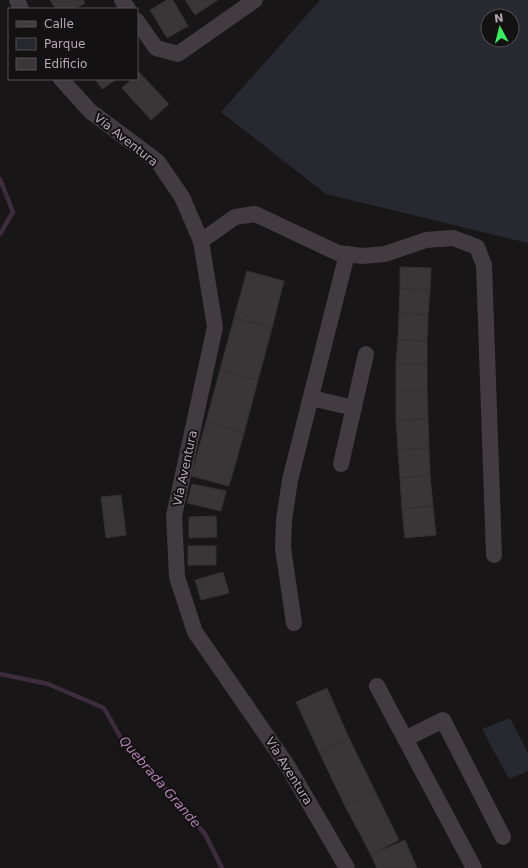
<svg xmlns="http://www.w3.org/2000/svg" width="528" height="868" viewBox="0 0 528 868" font-family="'DejaVu Sans',sans-serif">
<style>
.green{fill:#262930;fill-rule:evenodd}
.lines{fill:none;stroke-linecap:round;stroke-linejoin:round}
.stream{stroke:#3c2c3c;stroke-width:4.5}
.building{fill:#3a3638;stroke:#343032}
.street{stroke:#423c40;stroke-width:16}
.labels{text-anchor:middle;dominant-baseline:central;stroke-width:4;stroke-linejoin:round;paint-order:stroke}
.street-label{font-size:12px;fill:#b8a8b4;stroke:#131112}
.water-label{font-size:13px;font-style:italic;fill:#b280b2;stroke:#131112}
</style>
<rect width="100%" height="100%" fill="#181617"/>
<g class="green">
<path d="M320 0H528V243L326 194 221 112ZM488 16H512V40H488Z"/>
<path d="M510 718 528 753V771L509 779 482 729Z"/>
</g>
<g class="lines">
<g class="stream">
<path d="M0 179 13 212 0 234"/>
<path d="M0 674 48 684 104 708 121 738 205 834 222 868"/>
</g>
</g>
<g class="building">
<path d="M50 0H83L85 3 75 9H56Z"/>
<path d="M167 0H173L188 26 167 38 150 10Z"/>
<path d="M185 0H218L195 15Z"/>
<path d="M139 72 169 104 151 120 122 88 132 79H137V74Z"/>
<path d="M95 79H117L102 89Z"/>
<path d="M400 267 431 268 430 290 400 289Z"/>
<path d="M247 271 284 281 272 328 234 318Z"/>
<path d="M400 289 430 290 428 315 399 313Z"/>
<path d="M399 313 428 315 427 341 398 340Z"/>
<path d="M234 318 272 328 258 380 220 370Z"/>
<path d="M398 340 427 341V364H396Z"/>
<rect x="396" y="364" width="31" height="28"/>
<path d="M220 370 258 380 244 433 206 422Z"/>
<path d="M396 392H427L428 419 396 420Z"/>
<path d="M428 419 429 448 398 450 396 420Z"/>
<path d="M206 422 244 433 229 486 191 476Z"/>
<path d="M429 448 430 475 400 478 398 450Z"/>
<path d="M430 475 433 506 402 509 400 478Z"/>
<path d="M192 484 226 491 221 511 187 503Z"/>
<path d="M121 495 126 535 106 538 101 497Z"/>
<path d="M433 506 436 535 405 538 402 509Z"/>
<path d="M216 516 217 537 189 538V517Z"/>
<rect x="188" y="546" width="28" height="19"/>
<path d="M223 572 229 593 201 600 195 580Z"/>
<path d="M327 688 349 738 319 752 296 702Z"/>
<path d="M349 738 375 791 345 806 319 752Z"/>
<path d="M375 791 399 840 371 855 345 806Z"/>
<path d="M405 840 417 868H377L371 855Z"/>
</g>
<g class="lines">
<g class="street">
<path d="M17 0 21 9"/>
<path d="M122 0 128 9"/>
<path d="M137 21 156 48 178 54 255 0"/>
<path d="M61 79 90 111 158 162 182 197 201 241 215 327 174 516 177 577 195 632 287 765 347 868"/>
<path d="M201 241 235 217 255 214 338 253 362 256 385 254 426 240 453 238 477 247 484 265 494 555"/>
<path d="M311 398 354 408"/>
<path d="M341 464 366 354"/>
<path d="M294 623 283 548 284 520 290 480 347 254"/>
<path d="M377 686 474 868"/>
<path d="M405 739 443 720 503 837"/>
</g>
</g>
<g class="labels">
<g class="street-label">
<text transform="translate(126 140) rotate(38)">Vía Aventura</text>
<text transform="translate(185 468) rotate(-78)">Vía Aventura</text>
<text transform="translate(289 771) rotate(58)">Vía Aventura</text>
</g>
<g class="water-label">
<text transform="translate(160 782) rotate(49)">Quebrada Grande</text>
</g>
</g>
<rect x="8" y="8" width="130" height="72" fill="#131112" stroke="#554d53"/>
<rect x="16" y="21" width="20" height="6" fill="#423c40" stroke="#554d53"/>
<text x="44" y="28" font-size="12" fill="#b8a8b4">Calle</text>
<rect x="16" y="38" width="20" height="12" fill="#262930" stroke="#554d53"/>
<text x="44" y="48" font-size="12" fill="#b8a8b4">Parque</text>
<rect x="16" y="58" width="20" height="12" fill="#3a3638" stroke="#554d53"/>
<text x="44" y="68" font-size="12" fill="#b8a8b4">Edificio</text>
<g transform="translate(500 28) rotate(353)"><circle r="19" fill="#131112" stroke="#554d53"/>
<path d="M0-3L7 15L0 10L-7 15Z" fill="#36f05d"/>
<text y="-6" font-size="11" font-weight="bold" text-anchor="middle" fill="#b8a8b4">N</text>
</g>
</svg>
